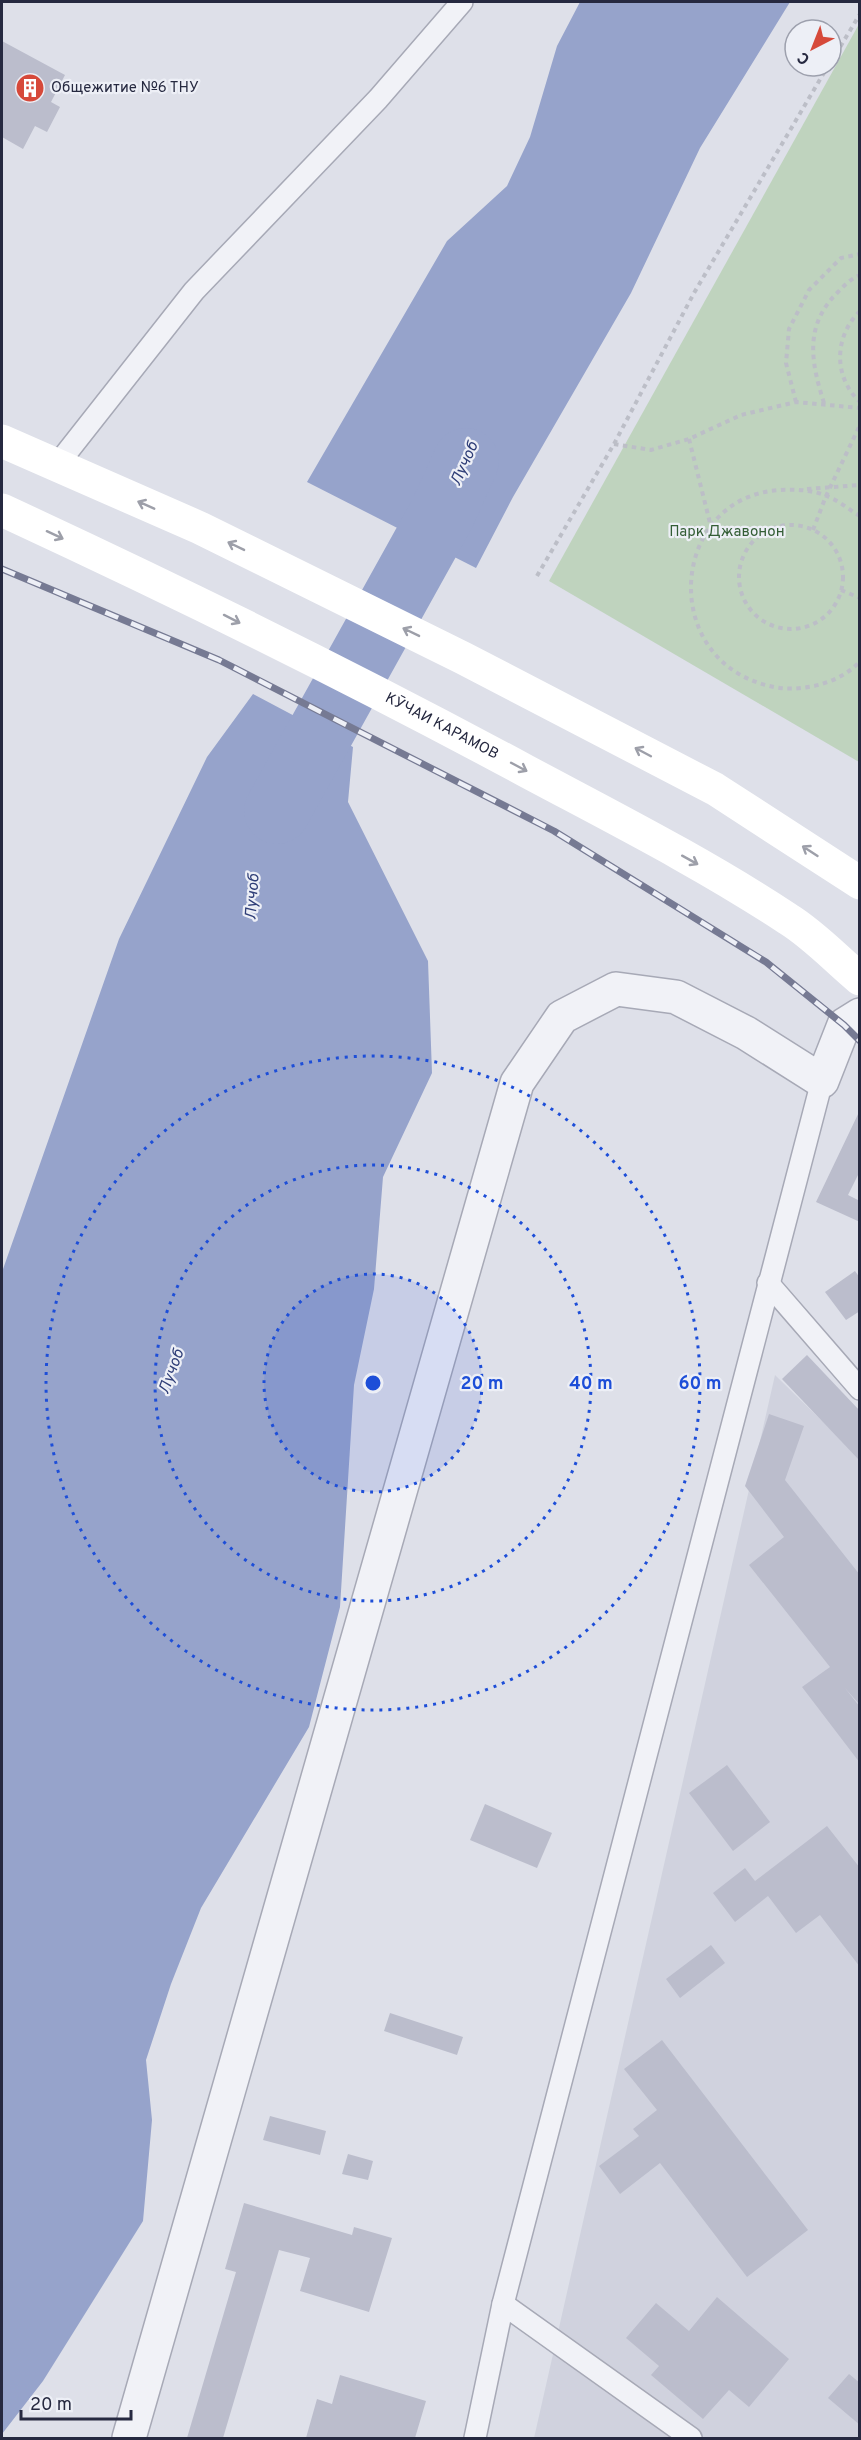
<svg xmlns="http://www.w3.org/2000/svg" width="861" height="2440" viewBox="0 0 861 2440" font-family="Overpass,sans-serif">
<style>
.built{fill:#d0d2de}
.green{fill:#bfd3be}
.water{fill:#96a3cb}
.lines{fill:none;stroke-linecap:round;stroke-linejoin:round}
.river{stroke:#96a3cb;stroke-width:66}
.building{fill:#bbbdcc}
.service-casing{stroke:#a7a9b6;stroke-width:24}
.minor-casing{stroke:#a7a9b6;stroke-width:36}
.path{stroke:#bcbec7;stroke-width:4;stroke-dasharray:4.5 4.5;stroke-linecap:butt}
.service{stroke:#f1f2f7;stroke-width:21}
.minor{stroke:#f1f2f7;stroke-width:33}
.secondary{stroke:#fff;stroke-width:33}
.rail-casing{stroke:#767a93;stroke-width:7}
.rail{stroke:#edeff6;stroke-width:4.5;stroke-dasharray:14;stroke-linecap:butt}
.oneway{stroke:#9d9fa9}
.ring{fill:none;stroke:#1d4ed8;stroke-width:3;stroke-dasharray:3 6}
.labels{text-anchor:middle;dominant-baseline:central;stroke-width:4.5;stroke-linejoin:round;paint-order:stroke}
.poi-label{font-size:15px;fill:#262940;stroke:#edeff6;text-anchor:start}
.park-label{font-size:15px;fill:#335d35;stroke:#edeff6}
.street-label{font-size:15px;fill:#262940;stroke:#edeff6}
.water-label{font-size:16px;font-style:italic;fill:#2e3d77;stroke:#edeff6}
.centre{fill:#1d4ed8;stroke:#edeff6;stroke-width:3}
.ring-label{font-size:18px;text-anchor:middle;font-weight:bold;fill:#1d4ed8;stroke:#edeff6;stroke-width:4.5;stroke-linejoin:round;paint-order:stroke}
</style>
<rect width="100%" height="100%" fill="#dee0e9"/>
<path class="built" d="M775 1375 859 1457V2438H534Z"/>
<path class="green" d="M859 24V762L549 581Z"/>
<g class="water">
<path d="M580 2H790L700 148 631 293 513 497 476 568 307 482 447 241 507 186 530 137 557 46Z"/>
<path d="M253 694 353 747 348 802 428 961 432 1073 383 1177 374 1289 354 1385 340 1607 309 1727 201 1908 171 1984 146 2060 152 2120 143 2221 43 2381 2 2434V1272L119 939 207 757Z"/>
</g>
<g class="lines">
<path class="river" d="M277 811 442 514 466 461"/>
</g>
<g class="building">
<path d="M2 41 65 75 51 102 60 107 47 132 35 126 23 149 2 137Z"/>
<path d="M860 1110V1171L848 1195 860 1201V1222L816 1202Z"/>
<path d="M855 1271 860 1278V1311L846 1320 825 1292Z"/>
<path d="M807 1355 860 1411V1461L782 1379Z"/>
<path d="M769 1414 804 1426 785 1480 860 1575V1705L845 1688 860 1707V1763L802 1687 830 1667 749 1565 784 1537 745 1486Z"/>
<path d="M727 1765 770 1822 733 1851 689 1793Z"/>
<path d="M485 1804 552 1833 537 1868 470 1840Z"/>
<path d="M827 1826 860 1868V1967L820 1915 796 1933 768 1896 735 1922 713 1893 745 1868 755 1881Z"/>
<path d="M711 1945 725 1963 680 1998 666 1979Z"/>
<path d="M390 2013 463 2037 457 2055 384 2031Z"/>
<path d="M662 2040 808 2230 747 2277 660 2163 620 2194 599 2166 639 2136 633 2129 657 2110 624 2069Z"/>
<path d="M270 2116 326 2131 320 2155 263 2140Z"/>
<path d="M348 2154 373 2161 368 2180 342 2174Z"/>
<path d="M244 2203 352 2235 354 2227 392 2238 369 2312 300 2291 310 2258 279 2250 223 2438H187L236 2272 225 2269Z"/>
<path d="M717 2297 789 2359 749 2407 729 2390 703 2419 651 2375 659 2366 626 2338 656 2303 689 2331Z"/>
<path d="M849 2374 860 2383V2425L828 2398Z"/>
<path d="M340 2375 426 2401 415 2438H306L317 2399 332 2404Z"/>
</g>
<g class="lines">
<g class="service-casing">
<g id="service">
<path d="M57 465 194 291 378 99 462 2"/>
<path d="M768 1283 860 1389"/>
<path d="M503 2304 691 2438"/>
<path d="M475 2438 503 2304 822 1081"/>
</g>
</g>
<g class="minor-casing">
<path id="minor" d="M129 2438 517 1083 562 1017 616 989 676 997 746 1033 822 1081 844 1025 860 1015"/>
</g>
<g class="path">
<path d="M831 62 860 14"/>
<path d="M860 311C834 336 833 377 860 402"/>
<path d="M796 402 786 363 789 329 809 290 841 258 860 254"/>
<path d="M824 403C811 362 804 326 837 293 844 286 850 279 860 275"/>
<path d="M689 439 711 527"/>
<path d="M614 444 651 450 689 439 741 415 796 402 860 408"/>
<path d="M807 489 860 485"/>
<path d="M860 516C851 511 842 503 833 499 816 490 798 489 779 490 666 498 657 670 780 688 807 691 842 682 860 661"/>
<circle cx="791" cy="577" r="52"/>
<path d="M813 530 826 496 860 425"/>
<path d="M537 576 614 444 694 293 828 66"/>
<path d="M841 590 860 598"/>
</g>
<use href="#service" class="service"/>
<use href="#minor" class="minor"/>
<g class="secondary">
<path d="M2 441 200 528 463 658 715 789 860 883"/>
<path id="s1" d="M2 510C179 592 354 678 526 771 614 818 705 864 788 919 814 935 836 959 860 979"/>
</g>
<g class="rail-casing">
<path id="rail" d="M2 569 219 660 554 831 766 962 844 1025 860 1041"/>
</g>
<use href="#rail" class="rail"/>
</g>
<defs><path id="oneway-shaft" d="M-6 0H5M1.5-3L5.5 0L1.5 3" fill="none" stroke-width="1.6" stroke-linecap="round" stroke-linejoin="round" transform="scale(1.5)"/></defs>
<g class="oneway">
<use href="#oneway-shaft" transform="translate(146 505) rotate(-156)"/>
<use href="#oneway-shaft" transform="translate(55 535) rotate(25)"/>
<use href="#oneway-shaft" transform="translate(236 546) rotate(-154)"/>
<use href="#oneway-shaft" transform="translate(232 619) rotate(27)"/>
<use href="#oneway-shaft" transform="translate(411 632) rotate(-154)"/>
<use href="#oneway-shaft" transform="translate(643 752) rotate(-152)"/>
<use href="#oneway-shaft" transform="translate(519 767) rotate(28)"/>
<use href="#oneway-shaft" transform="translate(810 851) rotate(-147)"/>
<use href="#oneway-shaft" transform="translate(690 860) rotate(29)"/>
</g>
<circle cx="373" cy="1383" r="109" fill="#1d4ed8" fill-opacity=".12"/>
<g class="ring">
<circle cx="373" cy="1383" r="109"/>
<circle cx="373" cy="1383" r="218"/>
<circle cx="373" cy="1383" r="327"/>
</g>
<defs>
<g id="building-disc" transform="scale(1.5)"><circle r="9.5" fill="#d6493a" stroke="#edeff6"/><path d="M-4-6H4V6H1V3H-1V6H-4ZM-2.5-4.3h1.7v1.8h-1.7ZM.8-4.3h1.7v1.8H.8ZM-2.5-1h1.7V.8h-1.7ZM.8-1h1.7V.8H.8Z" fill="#fff"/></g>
</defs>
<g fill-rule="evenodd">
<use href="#building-disc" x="30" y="88"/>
</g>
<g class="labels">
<g class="poi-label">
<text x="51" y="88">Общежитие №6 ТНУ</text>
</g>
<g class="park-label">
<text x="727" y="532">Парк Джавонон</text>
</g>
<g class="street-label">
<text stroke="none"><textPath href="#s1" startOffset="490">КӮЧАИ КАРАМОВ</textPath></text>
</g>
<g class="water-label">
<text transform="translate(465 464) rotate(-66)">Лучоб</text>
<text transform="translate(253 897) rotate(-86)">Лучоб</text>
<text transform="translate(172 1372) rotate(-70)">Лучоб</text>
</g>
</g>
<circle cx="373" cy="1383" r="9" class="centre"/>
<g class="ring-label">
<text x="482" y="1389">20 m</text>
<text x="591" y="1389">40 m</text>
<text x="700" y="1389">60 m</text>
</g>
<rect width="861" height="2440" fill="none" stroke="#262940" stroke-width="6"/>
<g transform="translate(813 48) rotate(222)"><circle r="28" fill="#edeff6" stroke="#9da0ad" stroke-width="1.5"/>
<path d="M0-4.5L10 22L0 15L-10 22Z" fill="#d6493a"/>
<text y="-9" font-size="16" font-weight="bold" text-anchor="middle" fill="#262940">С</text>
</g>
<path d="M21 2410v9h110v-9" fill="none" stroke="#262940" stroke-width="3"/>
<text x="30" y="2410" font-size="18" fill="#262940" stroke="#edeff6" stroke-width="4.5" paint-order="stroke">20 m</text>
</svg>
